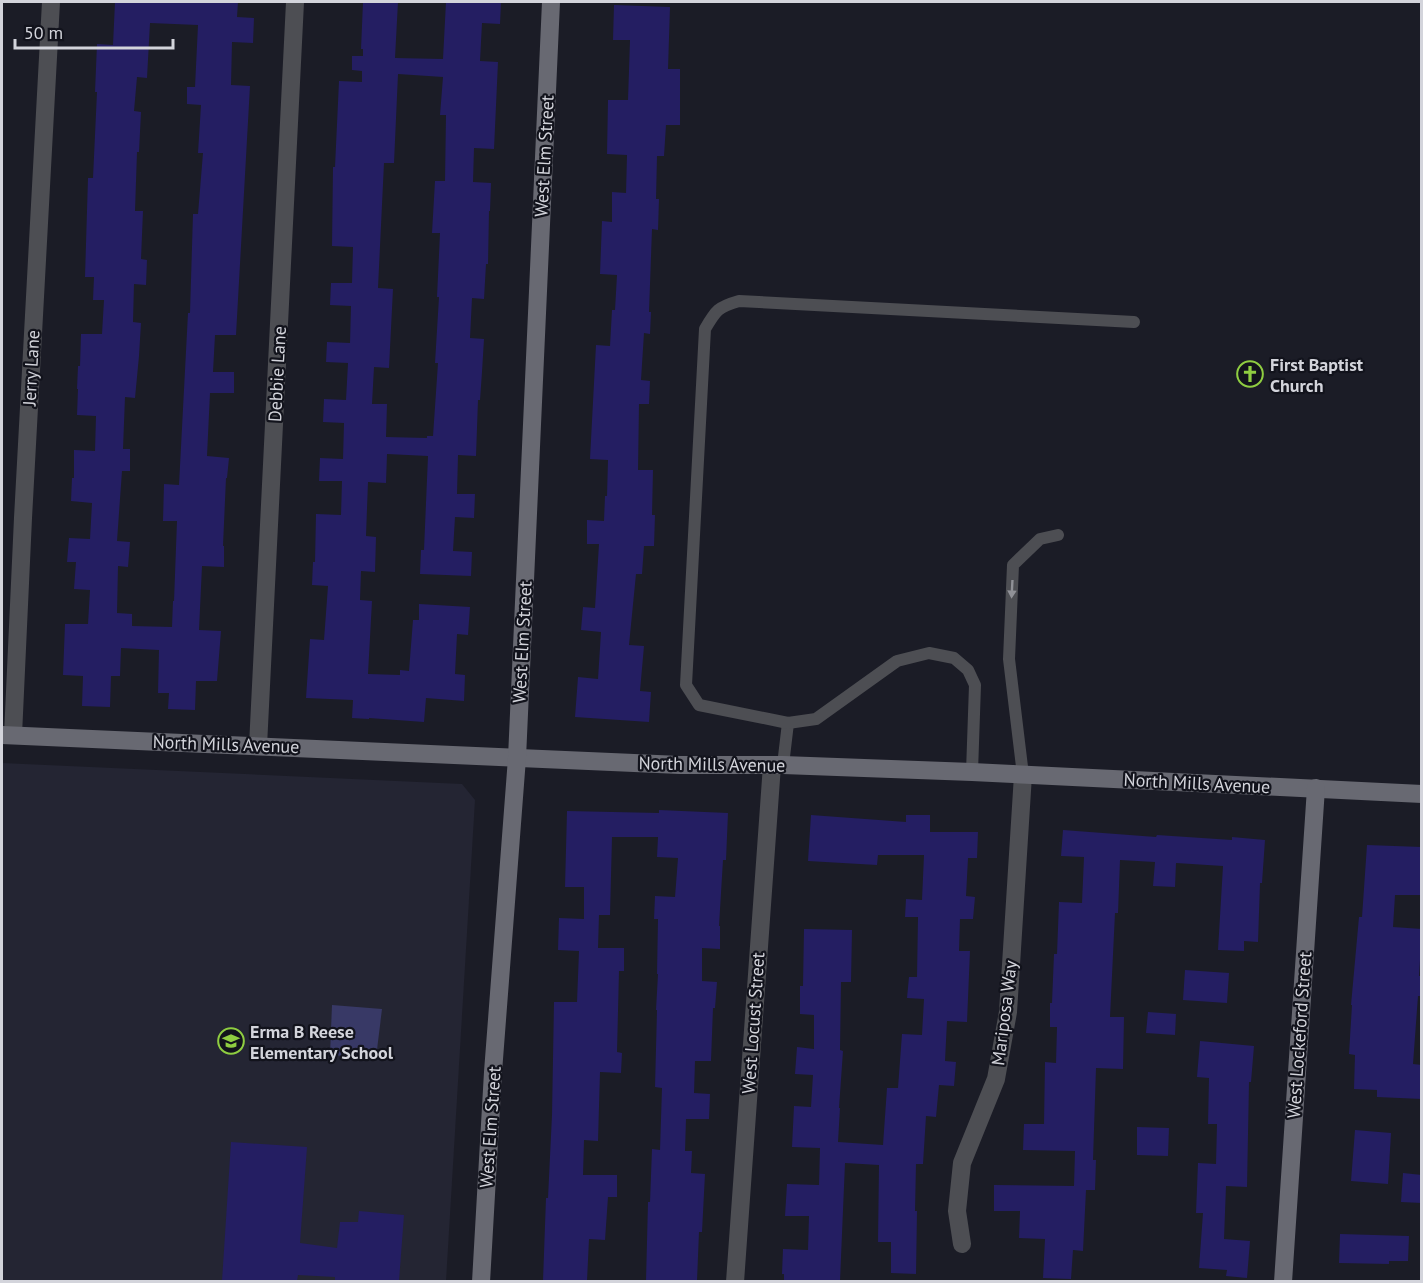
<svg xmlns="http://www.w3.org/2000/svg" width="1423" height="1283" viewBox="0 0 1423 1283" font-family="'PT Sans',sans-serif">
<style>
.built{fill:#242533}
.green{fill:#383966}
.building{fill:#241e62;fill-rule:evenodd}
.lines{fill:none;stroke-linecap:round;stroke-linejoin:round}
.lane{stroke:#4d4e53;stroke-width:12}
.street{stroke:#4d4e53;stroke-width:18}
.secondary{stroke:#686972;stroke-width:18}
.oneway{fill:#909197}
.labels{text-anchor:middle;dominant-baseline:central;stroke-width:4.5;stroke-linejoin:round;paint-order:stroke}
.street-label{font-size:18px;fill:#d3d4db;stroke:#12131c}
.poi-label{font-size:18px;font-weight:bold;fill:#d3d4db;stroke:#12131c;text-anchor:start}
</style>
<rect width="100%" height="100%" fill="#1b1c26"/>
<path class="built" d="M2 763 462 784 475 800 446 1281 2 1282Z"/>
<path class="green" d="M332 1005 382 1009 376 1058 330 1055Z"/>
<g class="building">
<path d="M115 2H168L202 3V2H238L237 17 254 18 253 43 232 42 231 85 250 86 236 335H215L213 372H234V393H210L207 456 229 458 227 478H226L223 546H224V567L202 566 199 630 221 631 217 681H196L195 710 168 709 169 693H158L159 650 121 648 120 676H111L110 707 82 706 83 676 63 675 65 624H88L90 590 74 589 76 562H67L69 538 90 539 92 503 71 501 72 478H74V450L95 451 96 416 77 415 78 389H77L78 366H80L81 334H102L104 300H93L94 277H85L88 178H93L97 92H95L97 44 113 45ZM150 23 198 25 195 87H187V104L201 105 198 153H203L198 214H193L190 313H188L179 485 164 484 163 521H177L174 601H173L172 627 132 626V614L117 613 118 566 128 567 130 542 117 541 122 471H130V449H123L125 397 135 398 139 356 141 323 133 322 134 284 146 285 147 260 141 259 143 211H135L137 152H139L141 112 134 111 137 77 147 78Z"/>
<path d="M363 2H398L395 58 443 59 446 2H501L500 24 482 23 480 61 498 62 494 149 474 148 473 182 491 183 490 211H489L488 264H486L484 299 472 298 470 338 484 339 482 372 480 400H478L476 456 458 455 457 494H475L474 518 455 517 453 551 472 552 471 576 420 574 421 550H424L428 456 387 454 386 483 368 482 366 536 376 537 375 572 361 571 360 600 372 601 368 674 400 675V670L409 671 413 620H419V604L470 607 468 635 457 634 455 674 465 675 464 701 426 698 424 722 369 718V719L352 718 353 700 306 698 310 639 324 640 328 586 312 585 313 562H315L316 514 341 515 342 481H319L320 458 343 459 344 423 323 422 324 399 346 400 348 363 326 362 327 342 350 343 351 306 330 305 331 283H352L353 247 332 246 333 167H335L339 81 362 82V71L352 70V56H363V49H361ZM398 74 443 77 440 115H446L445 181H435L432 233H440L437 297H439L435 363H438L433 436H427V438L386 437 387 404H372L374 367 389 368 393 289 378 288 384 163H394Z"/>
<path d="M614 5 670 7 668 69H680V125H666L664 156H657L656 199H659L658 230 652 229 649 312H651L650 334 644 333 641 380 650 381 649 404H639L638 470H653L652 515H655L654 546H644L642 574H636L629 645 644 646 640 691 651 692 649 722 575 717 578 677 598 679 601 632 581 630 583 607 595 608 599 544H587V520L604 521 605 496H607L608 460 590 459 596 345 610 346 612 310H615L617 275 600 274 602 221 612 222V192L626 193 627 155 607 154 608 100H628L630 40H613Z"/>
<path d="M659 810 728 813 726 860H723L719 926H720V949L702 948V981L717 982 715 1008H713L711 1061H695L694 1093 710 1094 709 1119H686L685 1151H692L691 1173 705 1174 702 1232H699L697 1281H646L648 1202H650L652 1149 660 1150 662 1088 655 1087 657 1010H656L658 974H657L658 919H654L655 896 675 897 678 858 657 857 658 837H612L610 915H599L598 948H624V971H619L617 1052 622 1053 621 1073 600 1072 598 1141 584 1140 583 1175H617V1197H608L605 1240 589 1239 587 1281H543L546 1198H548L552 1115 554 1002H577L579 951 558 950 559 918 584 919V887H565L567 811 659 813Z"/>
<path d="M811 815 906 822V815H930V832H978L977 858H968L966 896 975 897 973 919H960L959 951H970L967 1022 947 1021 945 1061 956 1062 954 1086 939 1085 936 1117 926 1116 923 1164H916L915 1211H917L916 1274 891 1273V1242H878L879 1165 845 1163 840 1281H784V1274H782L783 1249 808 1250 809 1216H785L787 1184 819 1185 820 1148 792 1147 794 1106 811 1107 813 1075 795 1074 797 1047 814 1049V1015L800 1014V986H803L804 929 852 930 851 982H841L840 1050 843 1051 839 1108H840L838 1142 883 1145 887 1088H898L902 1034 922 1035 924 999 907 998 909 977H917L918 917H905L906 899 922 900 924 855H878L877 865 808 861Z"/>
<path d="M1063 830 1156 837 1157 835 1232 840V837L1265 840 1262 883H1260L1258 942 1244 941V951L1218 950 1223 866 1176 863 1175 887 1153 886 1155 862 1120 860 1118 913H1115L1110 1017H1124L1123 1069 1096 1068 1093 1160H1096L1095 1190H1086L1083 1251 1073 1250 1071 1279 1043 1278 1045 1239 1019 1238 1020 1211H994V1185L1074 1186 1075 1151 1023 1150 1024 1124H1044L1045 1062 1056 1063 1057 1027H1050V1003H1052L1054 954H1057L1059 902 1082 903 1084 857 1061 856Z"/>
<path d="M1367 845 1422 847V895H1395L1393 927 1422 929 1419 976H1422V996H1418L1413 1064 1422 1065V1099L1377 1097V1090L1354 1089 1355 1055 1349 1054 1352 1005H1351L1359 917H1362Z"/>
<path d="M1185 970 1229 973 1227 1003 1183 1000Z"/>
<path d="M1148 1012 1176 1014 1175 1035 1146 1033Z"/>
<path d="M1200 1041 1254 1046 1251 1082H1249L1247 1187 1226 1186 1224 1239 1250 1241 1247 1278 1226 1276 1227 1270 1199 1268 1203 1213H1196L1198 1163 1216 1164 1217 1124H1208L1209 1078 1197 1077Z"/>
<path d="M1137 1127 1169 1128 1168 1156 1137 1155Z"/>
<path d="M1355 1130 1391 1133 1388 1184 1351 1181Z"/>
<path d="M231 1142 307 1147 300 1243 337 1248 340 1222H358L359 1211 404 1215 399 1281H335V1277L298 1275 297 1281H222Z"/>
<path d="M1403 1173 1422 1175V1203L1401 1202Z"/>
<path d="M1340 1234 1409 1236 1408 1261H1389V1264L1339 1263Z"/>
</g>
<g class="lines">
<g class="lane">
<path d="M783 765 788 723"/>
<path d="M972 772 975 685 968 670 954 658 929 653 897 661 816 719 788 723 699 705 686 685 705 329C716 310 718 307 739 301L1134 322"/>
<path d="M1023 775 1009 659 1013 565 1040 539 1058 535"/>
</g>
<g class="street">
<path d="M13 735 23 518 51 2"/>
<path d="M258 746 295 2"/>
<path d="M962 1244 957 1211 962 1163 996 1079 1008 1012 1023 775"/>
<path d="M735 1282 772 765"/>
</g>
<g class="secondary">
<path d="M2 735 680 765H783L972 772 1422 794"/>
<path d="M481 1282 493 1072 517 758 551 2"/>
<path d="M1283 1282 1316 788"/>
</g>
</g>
<defs><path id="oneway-solid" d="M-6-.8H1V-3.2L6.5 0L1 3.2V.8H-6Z" transform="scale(1.5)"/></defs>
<use class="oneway" href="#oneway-solid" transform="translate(1012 589) rotate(93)"/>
<defs>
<g id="church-ring" transform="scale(1.35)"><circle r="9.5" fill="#12131c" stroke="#8fcd41" stroke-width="1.5"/><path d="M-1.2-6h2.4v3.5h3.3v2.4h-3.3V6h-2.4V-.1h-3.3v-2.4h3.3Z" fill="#8fcd41"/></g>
<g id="school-ring" transform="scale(1.35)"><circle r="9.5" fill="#12131c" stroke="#8fcd41" stroke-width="1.5"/><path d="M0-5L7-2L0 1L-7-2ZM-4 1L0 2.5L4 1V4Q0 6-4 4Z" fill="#8fcd41"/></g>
</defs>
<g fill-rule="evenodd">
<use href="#church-ring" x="1250" y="374"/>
<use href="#school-ring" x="231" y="1041"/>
</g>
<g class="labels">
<g class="street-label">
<text transform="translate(544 156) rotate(-87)">West Elm Street</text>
<text transform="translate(31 368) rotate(-87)">Jerry Lane</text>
<text transform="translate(277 374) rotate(-87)">Debbie Lane</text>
<text transform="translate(522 642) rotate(-87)">West Elm Street</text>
<text transform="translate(226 744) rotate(2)">North Mills Avenue</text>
<text transform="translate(712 764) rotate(1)">North Mills Avenue</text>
<text transform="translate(1197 783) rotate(3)">North Mills Avenue</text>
<text transform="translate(1004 1013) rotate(-83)">Mariposa Way</text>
<text transform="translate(753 1023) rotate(-86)">West Locust Street</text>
<text transform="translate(1299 1035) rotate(-86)">West Lockeford Street</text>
<text transform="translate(490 1127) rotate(-86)">West Elm Street</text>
</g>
<g class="poi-label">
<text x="1270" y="364">First Baptist<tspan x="1270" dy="21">Church</tspan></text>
<text x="250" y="1031">Erma B Reese<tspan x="250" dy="21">Elementary School</tspan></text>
</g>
</g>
<rect width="1423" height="1283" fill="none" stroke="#d3d4db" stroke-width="6"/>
<path d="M15 39v9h158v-9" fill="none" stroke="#d3d4db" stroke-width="3"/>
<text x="24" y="39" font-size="18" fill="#d3d4db" stroke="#12131c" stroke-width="4.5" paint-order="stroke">50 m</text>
</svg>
